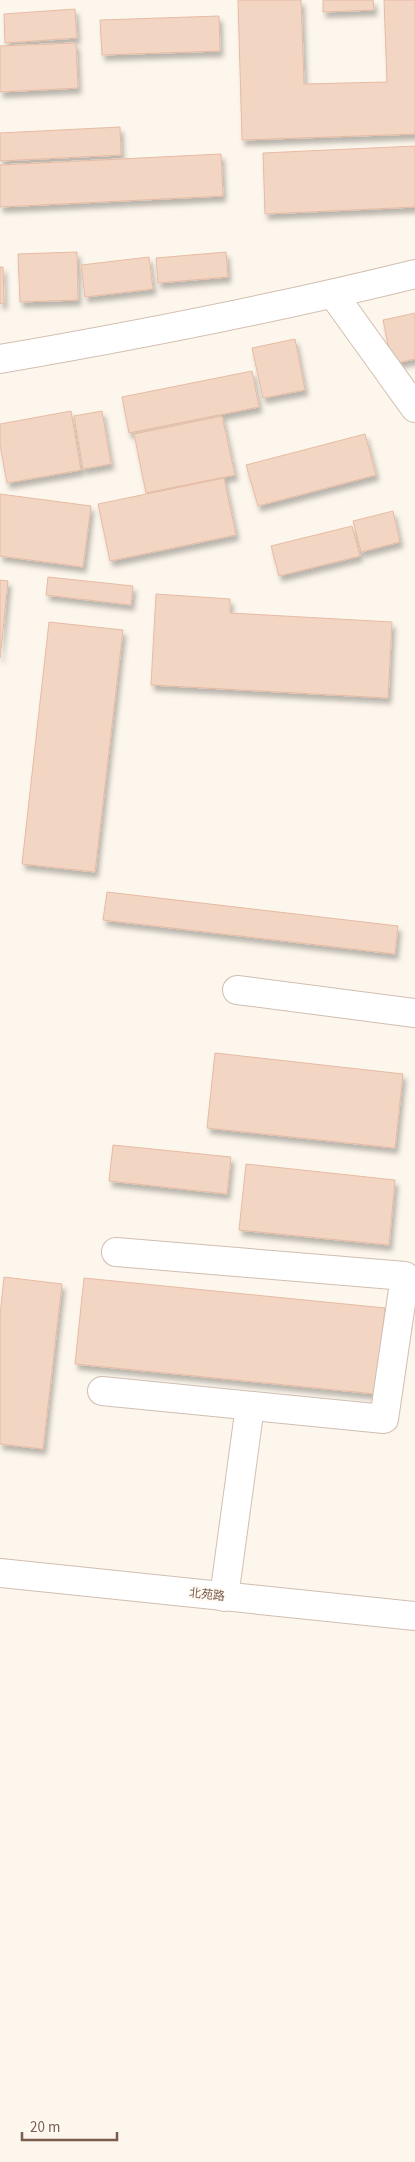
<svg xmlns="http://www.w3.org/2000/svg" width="415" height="2162" viewBox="0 0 415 2162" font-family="'Source Sans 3','Noto Sans SC',sans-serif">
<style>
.building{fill:#f3d5c3;stroke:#e6bba3;filter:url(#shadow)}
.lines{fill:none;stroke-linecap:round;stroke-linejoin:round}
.minor-casing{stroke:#d1beb0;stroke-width:30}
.minor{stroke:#fff;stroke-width:28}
.labels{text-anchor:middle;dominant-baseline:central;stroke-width:4;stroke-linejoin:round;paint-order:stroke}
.street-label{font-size:12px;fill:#7a5c4d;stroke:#fffaf3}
</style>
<defs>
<filter id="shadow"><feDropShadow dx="3" dy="5.5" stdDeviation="2.5" flood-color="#0004"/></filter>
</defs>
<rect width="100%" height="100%" fill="#fdf6ec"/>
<g class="building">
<path d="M238 0H301L304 84 387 82 384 0H415V134L242 140Z"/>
<path d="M323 0H373L374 10 323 12Z"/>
<path d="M75 9 77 38 5 43 4 14Z"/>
<path d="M219 16 220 51 102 55 100 20Z"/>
<path d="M76 43 78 88 0 92V46Z"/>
<path d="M120 127 121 155 0 161V133Z"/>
<path d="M415 146V207L265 214 263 153Z"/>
<path d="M221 154 223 196 0 207V165Z"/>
<path d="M77 252 78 300 20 302 18 254Z"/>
<path d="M226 252 228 277 158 283 156 258Z"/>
<path d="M149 257 153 289 85 297 81 265Z"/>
<path d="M0 267H3L4 303 0 304Z"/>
<path d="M415 313V359L392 364 383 320Z"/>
<path d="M295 339 305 390 263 398 252 348Z"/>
<path d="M252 371 259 407 129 433 122 397Z"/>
<path d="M71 411 81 470 7 483 0 445V424Z"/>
<path d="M102 411 111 464 83 469 74 416Z"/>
<path d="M222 416 235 475 146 493 134 434Z"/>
<path d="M365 434 376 475 258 506 246 465Z"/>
<path d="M224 478 236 535 110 561 98 504Z"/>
<path d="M0 494 91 506 83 567 0 556Z"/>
<path d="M393 511 400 542 361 552 353 521Z"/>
<path d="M352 526 360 556 279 576 271 546Z"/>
<path d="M48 577 133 586 131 605 46 595Z"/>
<path d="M0 580 8 581 0 658Z"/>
<path d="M156 594 230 599V613L392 622 388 698 151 685Z"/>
<path d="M49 622 123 630 95 872 22 864Z"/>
<path d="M107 892 398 926 395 954 103 920Z"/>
<path d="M215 1053 403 1074 395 1148 207 1128Z"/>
<path d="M113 1145 231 1157 227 1194 109 1181Z"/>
<path d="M246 1164 395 1180 389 1245 239 1230Z"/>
<path d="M4 1277 62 1284 43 1449 0 1444V1316Z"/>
<path d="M84 1278 385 1308 376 1394 75 1364Z"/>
</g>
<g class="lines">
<g class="minor-casing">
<g id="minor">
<path d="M333 294 415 408"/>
<path d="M0 359C139 335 277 308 415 274"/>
<path d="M237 990 415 1013"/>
<path d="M102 1391 384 1419 405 1276 116 1252"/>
<path d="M0 1573 415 1616"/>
<path d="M224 1597 250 1406"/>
</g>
</g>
<use href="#minor" class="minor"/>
</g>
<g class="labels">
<g class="street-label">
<text transform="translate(207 1595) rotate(6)">北苑路</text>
</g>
</g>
<path d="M22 2132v8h95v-8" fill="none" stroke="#7a5c4d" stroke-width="2.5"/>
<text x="30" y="2132" font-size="15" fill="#7a5c4d" stroke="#fffaf3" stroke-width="4" paint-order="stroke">20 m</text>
</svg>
